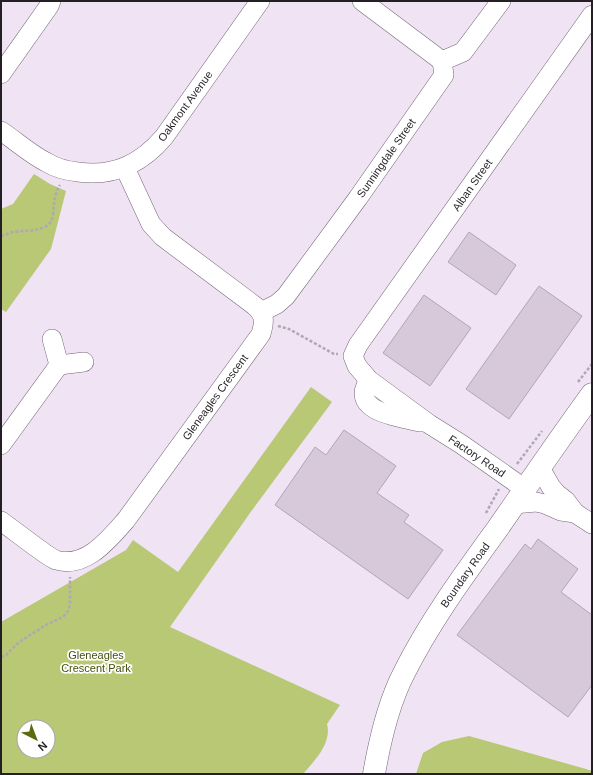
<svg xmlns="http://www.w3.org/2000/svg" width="593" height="775" viewBox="0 0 593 775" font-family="Arial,sans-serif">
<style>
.green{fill:#b8c875;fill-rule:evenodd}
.building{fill:#d7c9da;stroke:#b2a5b6}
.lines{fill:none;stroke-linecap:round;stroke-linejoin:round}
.minor-casing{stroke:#726675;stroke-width:20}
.major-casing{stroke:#726675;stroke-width:23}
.path{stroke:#b1a7b4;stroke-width:2.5;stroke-dasharray:3 2;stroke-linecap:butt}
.minor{stroke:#fff;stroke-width:19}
.major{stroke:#fff;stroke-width:22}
.labels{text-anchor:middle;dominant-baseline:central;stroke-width:3.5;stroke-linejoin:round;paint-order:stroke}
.street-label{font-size:11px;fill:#241f25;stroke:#fff}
.park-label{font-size:11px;fill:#454f0c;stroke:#fff}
</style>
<rect width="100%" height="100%" fill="#f0e3f4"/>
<g class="green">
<path d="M34 174 50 184 66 191 51 249 6 312 1 309V209L13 204Z"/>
<path d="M311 387 332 402 250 513 170 627 340 705 327 724C332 743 315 760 303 774H1V622L126 550 133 540 178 572ZM24 727H48V751H24Z"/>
<path d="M469 736 586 769 592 771V774H416L423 753 442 742Z"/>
</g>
<g class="building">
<path d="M469 232 516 265 496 295 448 262Z"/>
<path d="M539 286 582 316 509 419 466 389Z"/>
<path d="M424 295 471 328 430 386 383 353Z"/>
<path d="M344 430 396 466 377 493 409 515 404 522 443 550 408 599 275 505 315 447 326 455Z"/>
<path d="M538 539 578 569 561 592 592 615V685L568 717 457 635 525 544 531 549Z"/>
</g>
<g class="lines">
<g class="minor-casing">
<g id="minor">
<path d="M362 1 442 61"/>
<path d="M442 61 463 52 501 1"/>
<path d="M1 74 49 6 51 1"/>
<path d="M1 131C16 141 30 154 46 162 56 168 67 171 78 172 114 177 141 164 164 137L260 1"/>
<path d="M261 312 277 304 286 296 358 198 444 75 442 61"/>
<path d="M52 339 59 365 84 362"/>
<path d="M369 380C348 412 400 417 420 422"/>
<path d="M1 445 59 365"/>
<path d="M540 468 551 487 557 494 566 501 575 513 592 524"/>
<path d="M525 489 461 444 429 424 369 380 357 366 353 356 358 345 592 15"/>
<path d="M514 504 536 502 545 504 561 511 575 513"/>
<path d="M1 521C13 530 24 538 36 547 42 551 49 557 56 560 86 569 109 539 126 520L261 334C265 320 265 316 255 306L163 237 151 224 125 168"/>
</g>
</g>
<g class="major-casing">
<path id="major" d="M374 774C380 739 388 704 404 673 430 621 464 575 498 528 529 483 560 438 592 394"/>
</g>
<g class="path">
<path d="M1 236C5 235 9 233 13 232 26 230 51 233 53 215 54 204 54 194 60 185"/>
<path d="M278 326 289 329 334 354H338"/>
<path d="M578 382 592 364"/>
<path d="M517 464 542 431"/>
<path d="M486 513 499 489"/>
<path d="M1 657 6 655 19 642 46 625 63 617 68 611 70 605V577"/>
</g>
<use href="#minor" class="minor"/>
<use href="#major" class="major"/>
</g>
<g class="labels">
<g class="street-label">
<text transform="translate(185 106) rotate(-54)">Oakmont Avenue</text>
<text transform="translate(386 158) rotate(-55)">Sunningdale Street</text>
<text transform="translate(472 185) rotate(-55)">Alban Street</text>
<text transform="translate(215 397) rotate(-54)">Gleneagles Crescent</text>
<text transform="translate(477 456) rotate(34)">Factory Road</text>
<text transform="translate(465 575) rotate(-55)">Boundary Road</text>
</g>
<g class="park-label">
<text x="96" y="655">Gleneagles<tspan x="96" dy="13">Crescent Park</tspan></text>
</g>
</g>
<rect width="593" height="775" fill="none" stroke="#241f25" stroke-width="4"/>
<g transform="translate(36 739) rotate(138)"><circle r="19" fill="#ffffff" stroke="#a7a5a8"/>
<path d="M0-3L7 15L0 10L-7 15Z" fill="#5e6a12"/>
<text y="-6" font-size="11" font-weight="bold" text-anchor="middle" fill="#241f25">N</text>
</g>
</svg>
